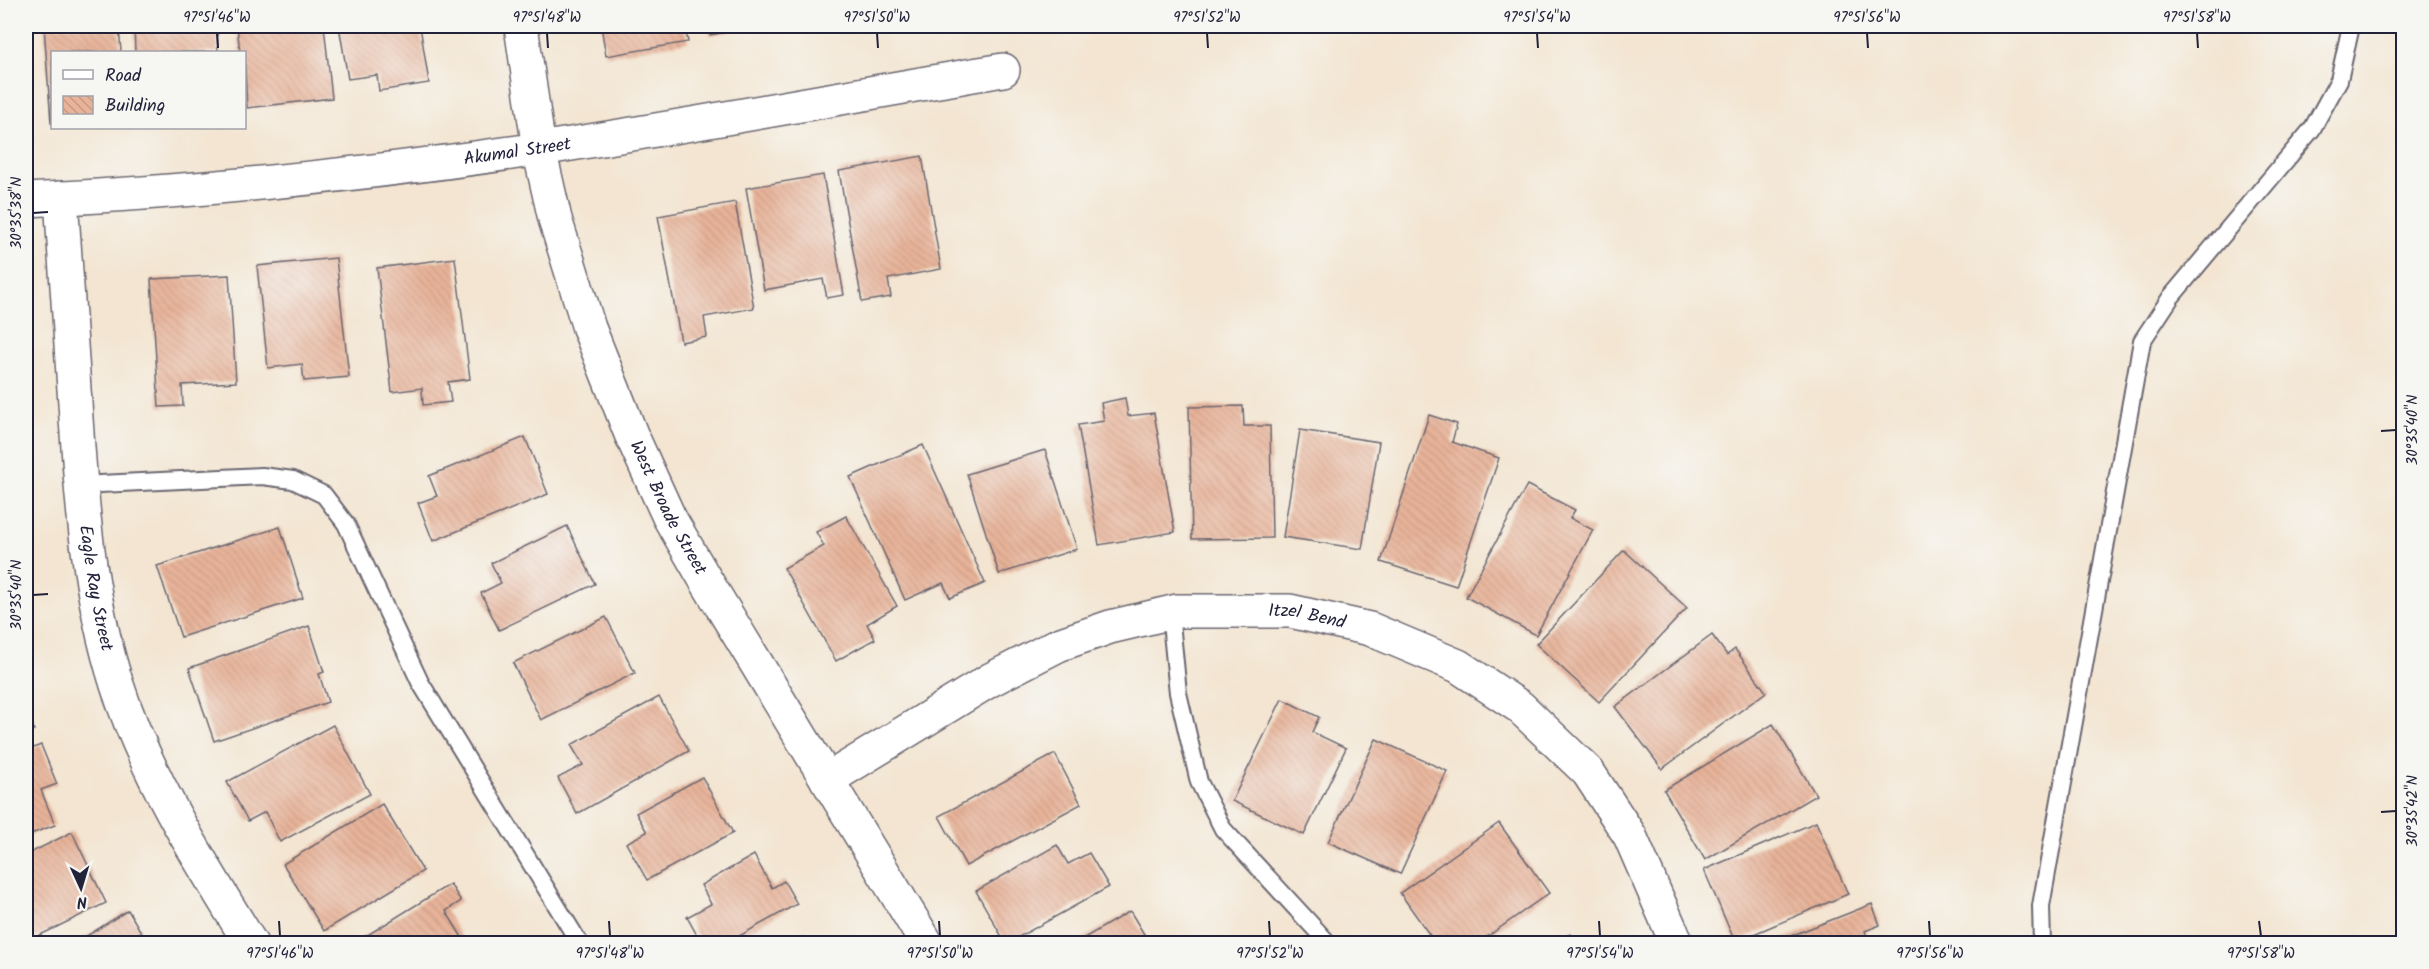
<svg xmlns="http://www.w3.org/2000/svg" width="2429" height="969" viewBox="0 0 2429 969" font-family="Kalam,sans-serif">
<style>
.building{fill:url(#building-back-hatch)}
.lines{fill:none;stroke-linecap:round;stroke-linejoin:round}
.service-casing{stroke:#6b6670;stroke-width:20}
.minor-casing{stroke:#6b6670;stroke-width:36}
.service{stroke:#fff;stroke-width:16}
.minor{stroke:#fff;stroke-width:33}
.ticks{fill:none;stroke:#22223b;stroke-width:2}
.labels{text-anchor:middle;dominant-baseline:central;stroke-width:6;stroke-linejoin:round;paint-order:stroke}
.street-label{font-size:18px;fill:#22223b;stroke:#f6f6f2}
.neatline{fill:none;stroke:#22223b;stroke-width:2}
.ticks-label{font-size:15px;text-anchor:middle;fill:#22223b}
</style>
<defs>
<pattern id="building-back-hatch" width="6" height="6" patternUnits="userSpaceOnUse" patternTransform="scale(1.5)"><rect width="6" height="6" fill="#e8b399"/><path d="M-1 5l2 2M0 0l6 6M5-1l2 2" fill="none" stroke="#c79a85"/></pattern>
</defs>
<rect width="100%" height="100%" fill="#f6f6f2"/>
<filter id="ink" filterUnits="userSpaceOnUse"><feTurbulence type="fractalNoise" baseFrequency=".0167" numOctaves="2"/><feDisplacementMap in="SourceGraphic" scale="12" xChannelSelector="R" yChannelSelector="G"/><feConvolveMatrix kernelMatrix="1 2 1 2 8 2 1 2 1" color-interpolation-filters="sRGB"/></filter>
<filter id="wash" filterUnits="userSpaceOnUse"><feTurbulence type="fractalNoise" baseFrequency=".008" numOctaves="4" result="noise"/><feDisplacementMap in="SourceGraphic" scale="24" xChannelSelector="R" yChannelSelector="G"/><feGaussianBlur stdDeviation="1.35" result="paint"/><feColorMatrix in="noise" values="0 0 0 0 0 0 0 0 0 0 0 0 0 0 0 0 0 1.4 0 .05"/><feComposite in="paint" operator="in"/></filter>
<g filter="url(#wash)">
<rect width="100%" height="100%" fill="#f3e5d1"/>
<g id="blocks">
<g class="building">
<path d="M44 26H119L121 52H52V123H51Z"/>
<path d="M134 26H217L218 52H135Z"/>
<path d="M237 26H324L332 98 247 108 244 52H240Z"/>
<path d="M339 26H420L429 83 379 91 377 75 348 79Z"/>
<path d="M601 26H685L688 42 606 56Z"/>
<path d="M708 26H755V27L710 35Z"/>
<path d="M26 98H27L28 116H26Z"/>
<path d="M922 156 941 269 888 279 891 297 862 302 839 171Z"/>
<path d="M823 175 844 295 827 298 823 279 764 290 746 188Z"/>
<path d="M735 202 754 308 704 317 707 337 681 342 658 216Z"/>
<path d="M336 258 349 377 304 381 302 364 268 368 257 266Z"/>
<path d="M455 258 470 379 448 382 451 402 423 405 422 388 392 392 377 268Z"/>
<path d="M229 275 236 382 182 385 183 406 159 407 151 279Z"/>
<path d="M1125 398 1128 416 1154 413 1175 532 1099 545 1078 425 1104 421 1101 403Z"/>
<path d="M1243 406 1244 426H1270L1272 538 1192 539 1189 407Z"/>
<path d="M1429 415 1457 424 1452 442 1499 458 1456 586 1381 562Z"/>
<path d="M1300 430 1379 442 1362 549 1283 537Z"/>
<path d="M525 437 548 494 433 541 418 503 437 496 429 476Z"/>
<path d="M923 445 985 583 950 598 943 583 905 600 850 477Z"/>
<path d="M1045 450 1077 549 999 574 967 474Z"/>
<path d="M1527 485 1575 510 1570 518 1593 530 1536 635 1466 597Z"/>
<path d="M846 516 897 606 867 624 875 639 836 661 784 568 824 546 816 532Z"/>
<path d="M567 526 595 584 499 630 481 593 501 583 491 563Z"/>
<path d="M280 527 303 598 181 637 157 566Z"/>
<path d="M1624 550 1687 608 1599 702 1536 644Z"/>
<path d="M606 617 635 673 541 720 513 663Z"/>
<path d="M309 626 324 672 319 674 328 702 214 741 189 668Z"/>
<path d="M1712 635 1727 655 1735 649 1766 692 1662 769 1615 707Z"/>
<path d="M659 697 689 751 577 814 558 778 583 765 571 745Z"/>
<path d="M1282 699 1319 717 1312 732 1346 748 1304 835 1232 801Z"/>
<path d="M26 703 34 730 26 732Z"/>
<path d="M1773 724 1816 795 1705 860 1664 790Z"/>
<path d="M333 725 370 794 280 842 265 812 248 821 227 782Z"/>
<path d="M1376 739 1447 771 1400 874 1328 842Z"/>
<path d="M41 745 57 784 41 790 55 825 26 836V751Z"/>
<path d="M1055 754 1081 804 966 866 939 816Z"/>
<path d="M702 777 733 833 647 880 626 843 647 832 636 813Z"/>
<path d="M382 804 423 871 324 931 283 864Z"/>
<path d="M1816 822 1848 894 1735 942 1704 870Z"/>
<path d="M1499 823 1549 893 1477 944H1436L1400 893Z"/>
<path d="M72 832 106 903 26 942V855Z"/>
<path d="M1057 845 1068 864 1089 853 1109 887 1006 944 976 891Z"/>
<path d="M754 855 772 888 784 881 797 904 725 944H702L687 917 711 904 701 885Z"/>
<path d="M450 884 461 901 446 911 466 944H353Z"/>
<path d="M1872 904 1880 925 1865 931 1870 944H1770Z"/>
<path d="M128 910 148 944H74Z"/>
<path d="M1130 911 1150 944H1074Z"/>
<path d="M1571 934 1574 944H1543V943Z"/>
<path d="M803 937 807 944H792Z"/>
</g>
</g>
</g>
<g filter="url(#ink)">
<use href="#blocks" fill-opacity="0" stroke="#6b6670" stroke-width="1.5"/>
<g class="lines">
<g class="service-casing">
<g id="service">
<path d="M80 485 262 476 293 480 324 495 346 524 420 682 580 944"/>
<path d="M1170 612 1178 693 1199 782 1223 829 1329 944"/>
<path d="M2042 944 2041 906 2142 341 2171 297 2312 129 2339 80 2351 26"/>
</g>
</g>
<g class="minor-casing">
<g id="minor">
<path id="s1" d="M521 26 539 149 555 219 589 328 631 434 669 517 705 579 927 944"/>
<path id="s2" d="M61 198C66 267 70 335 75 403 81 498 88 594 117 685 147 778 200 861 251 944"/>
<path id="s3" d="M26 200C197 192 369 174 539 149 694 125 848 96 1003 70"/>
<path id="s4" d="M827 780 990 680 1058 645 1110 627 1177 611H1290L1370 629 1458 666 1520 707 1588 772 1630 836 1677 944"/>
</g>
</g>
<use href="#service" class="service"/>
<use href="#minor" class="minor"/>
</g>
</g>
<path class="ticks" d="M217 33 218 48M547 33 548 48M877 33 878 48M1207 33 1208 48M1537 33 1538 48M1867 33 1868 48M2197 33 2198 48M33 213 48 212M2381 431 2396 430M33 595 48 594M2381 812 2396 811M279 921 280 936M609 921 610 936M939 921 940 936M1269 921 1270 936M1599 921 1600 936M1929 921 1930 936M2259 921 2261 936"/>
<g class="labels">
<g class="street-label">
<text stroke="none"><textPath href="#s3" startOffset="494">Akumal Street</textPath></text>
<text stroke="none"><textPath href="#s1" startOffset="507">West Broade Street</textPath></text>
<text stroke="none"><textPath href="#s2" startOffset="392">Eagle Ray Street</textPath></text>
<text stroke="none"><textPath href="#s4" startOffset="522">Itzel Bend</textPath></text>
</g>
</g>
<rect width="2429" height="969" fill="none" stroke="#f6f6f2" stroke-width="66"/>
<rect x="51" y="51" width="195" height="78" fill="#f6f6f2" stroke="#a1a1a9" stroke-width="1.5"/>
<rect x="63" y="70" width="30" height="9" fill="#ffffff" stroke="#a1a1a9" stroke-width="1.5"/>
<text x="105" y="81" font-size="18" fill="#22223b">Road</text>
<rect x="63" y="96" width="30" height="18" fill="url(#building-back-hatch)" stroke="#a1a1a9" stroke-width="1.5"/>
<text x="105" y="111" font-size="18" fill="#22223b">Building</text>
<g transform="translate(81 888) rotate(176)" stroke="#f6f6f2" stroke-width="4.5" paint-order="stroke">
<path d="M0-4.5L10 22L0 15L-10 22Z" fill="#22223b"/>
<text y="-9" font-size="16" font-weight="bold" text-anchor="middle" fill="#22223b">N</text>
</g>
<rect x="33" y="33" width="2363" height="903" class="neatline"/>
<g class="ticks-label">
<text x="217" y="22">97°51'46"W</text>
<text x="547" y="22">97°51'48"W</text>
<text x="877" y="22">97°51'50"W</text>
<text x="1207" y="22">97°51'52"W</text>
<text x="1537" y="22">97°51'54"W</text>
<text x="1867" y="22">97°51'56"W</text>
<text x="2197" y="22">97°51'58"W</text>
<text transform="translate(16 213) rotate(-90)" y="5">30°35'38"N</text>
<text transform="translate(2412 430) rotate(-90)" y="5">30°35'40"N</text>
<text transform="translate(16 595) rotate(-90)" y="5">30°35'40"N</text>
<text transform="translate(2412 811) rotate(-90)" y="5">30°35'42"N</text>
<text x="280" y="958">97°51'46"W</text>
<text x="610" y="958">97°51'48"W</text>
<text x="940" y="958">97°51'50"W</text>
<text x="1270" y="958">97°51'52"W</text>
<text x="1600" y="958">97°51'54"W</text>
<text x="1930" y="958">97°51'56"W</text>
<text x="2261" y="958">97°51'58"W</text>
</g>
</svg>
